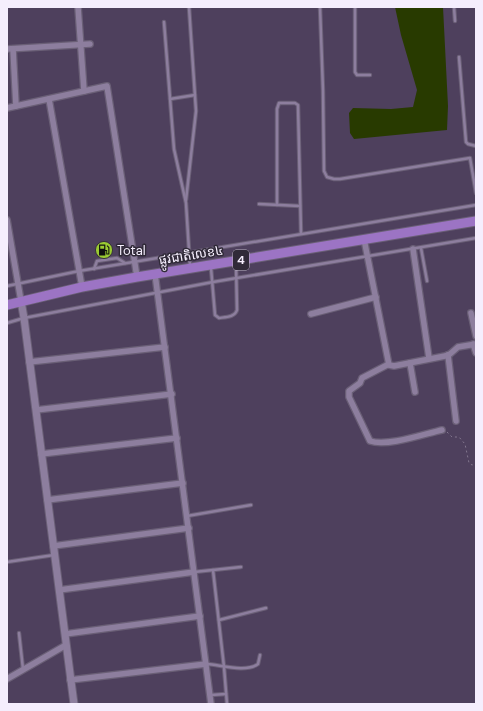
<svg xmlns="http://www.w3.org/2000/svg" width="483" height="711" viewBox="0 0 483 711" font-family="'DM Sans','Noto Sans Khmer',sans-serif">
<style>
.water{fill:#283a00}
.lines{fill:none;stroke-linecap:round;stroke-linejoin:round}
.service-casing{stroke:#6a5f76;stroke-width:4.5}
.minor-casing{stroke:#6a5f76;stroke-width:8}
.tertiary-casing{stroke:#6a5f76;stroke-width:9}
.trunk-casing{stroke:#6a5f76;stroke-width:11}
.path{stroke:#83778f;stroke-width:1;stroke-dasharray:2 3;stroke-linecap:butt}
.service{stroke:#8d7e9e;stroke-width:2.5}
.minor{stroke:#8d7e9e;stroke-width:5.5}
.tertiary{stroke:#8d7e9e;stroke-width:7}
.trunk{stroke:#9c74c4;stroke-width:9}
.labels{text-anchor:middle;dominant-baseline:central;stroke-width:3;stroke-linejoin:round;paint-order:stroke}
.shield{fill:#302a38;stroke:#bab3c2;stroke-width:1}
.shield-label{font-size:12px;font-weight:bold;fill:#f5eefd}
.poi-label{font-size:13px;fill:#f5eefd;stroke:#302a38;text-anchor:start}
.street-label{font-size:13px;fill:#f5eefd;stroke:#302a38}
</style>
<rect width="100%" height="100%" fill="#4e405d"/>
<path class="water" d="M395 7H443L448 106 447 130 354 139 350 133 349 113 353 108 391 109 413 107 417 90 401 35Z"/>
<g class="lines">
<g class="service-casing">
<g id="service">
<path d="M320 7 323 91 324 171 327 177 334 179H340L470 158 476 193"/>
<path d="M355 7V72L357 75H370"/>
<path d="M454 7 455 21"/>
<path d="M164 22 174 149 186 203 190 266"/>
<path d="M459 57 466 142 468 144 476 146"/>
<path d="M170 99 195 95"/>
<path d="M186 200 196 111 189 7"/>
<path d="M259 204 300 206"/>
<path d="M277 205V109L279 103H295L298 105 301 233"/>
<path d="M421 248 427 281"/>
<path d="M211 268 215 315 219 318C226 317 235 317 237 310L236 263"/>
<path d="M94 269 97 261 117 258 125 263"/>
<path d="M7 286 79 271 476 205"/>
<path d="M7 323 24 318 213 282 476 238"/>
<path d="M187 516 251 505"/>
<path d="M7 562 54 555"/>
<path d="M213 570 224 667 227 704"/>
<path d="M194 572 241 567"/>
<path d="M219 620 266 608"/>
<path d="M19 633 23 669"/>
<path d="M207 664C221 665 246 673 258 664L260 655"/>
<path d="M211 695 226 694"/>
</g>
</g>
<g class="minor-casing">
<g id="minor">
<path d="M78 7 84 91"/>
<path d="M7 49 90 44"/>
<path d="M13 49 16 106"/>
<path d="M49 99 82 287"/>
<path d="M7 108 107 86 137 277"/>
<path d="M7 220 21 301"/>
<path d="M364 239 389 365 394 366 445 356 450 354 458 347 476 344"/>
<path d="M413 249 429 358"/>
<path d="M155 274 211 704"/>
<path d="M471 313 476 336"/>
<path d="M311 314 376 297"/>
<path d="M473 344 476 353"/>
<path d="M448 355 456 421"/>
<path d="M29 362 165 347"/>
<path d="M410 363 415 392"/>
<path d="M389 364 362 378 360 383 349 391V397L370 441C387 447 424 434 442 430"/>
<path d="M36 410 172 394"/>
<path d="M41 454 177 438"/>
<path d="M47 500 183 483"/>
<path d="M53 546 189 528"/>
<path d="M59 590 194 572"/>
<path d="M65 634 200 616"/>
<path d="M7 679 66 645"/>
<path d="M70 680 206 664"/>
</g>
</g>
<g class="tertiary-casing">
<path id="tertiary" d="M21 301 24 318 74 704"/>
</g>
<g class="trunk-casing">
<path id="trunk" d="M7 305 82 287 137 277 476 221"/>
</g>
<path class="path" d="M447 432 452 437H459L465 444 469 463 472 465 476 464"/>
<use href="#service" class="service"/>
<use href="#minor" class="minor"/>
<use href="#tertiary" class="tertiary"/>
<use href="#trunk" class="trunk"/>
</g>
<defs>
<g id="fuel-disc" transform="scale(0.9)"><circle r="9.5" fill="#9bcb33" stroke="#302a38"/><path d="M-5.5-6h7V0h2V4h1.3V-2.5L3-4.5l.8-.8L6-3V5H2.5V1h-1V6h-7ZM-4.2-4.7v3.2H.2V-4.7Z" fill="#111"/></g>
</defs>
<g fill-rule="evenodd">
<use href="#fuel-disc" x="104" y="250"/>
</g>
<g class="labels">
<rect class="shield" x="233" y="250" width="16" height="20" rx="3"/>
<g class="shield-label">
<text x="241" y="260">4</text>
</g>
<g class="poi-label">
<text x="117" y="250">Total</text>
</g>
<g class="street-label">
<text transform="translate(191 255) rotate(-9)">ផ្លូវជាតិលេខ៤</text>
</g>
</g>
<rect width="483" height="711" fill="none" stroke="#f5eefd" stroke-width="16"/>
</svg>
